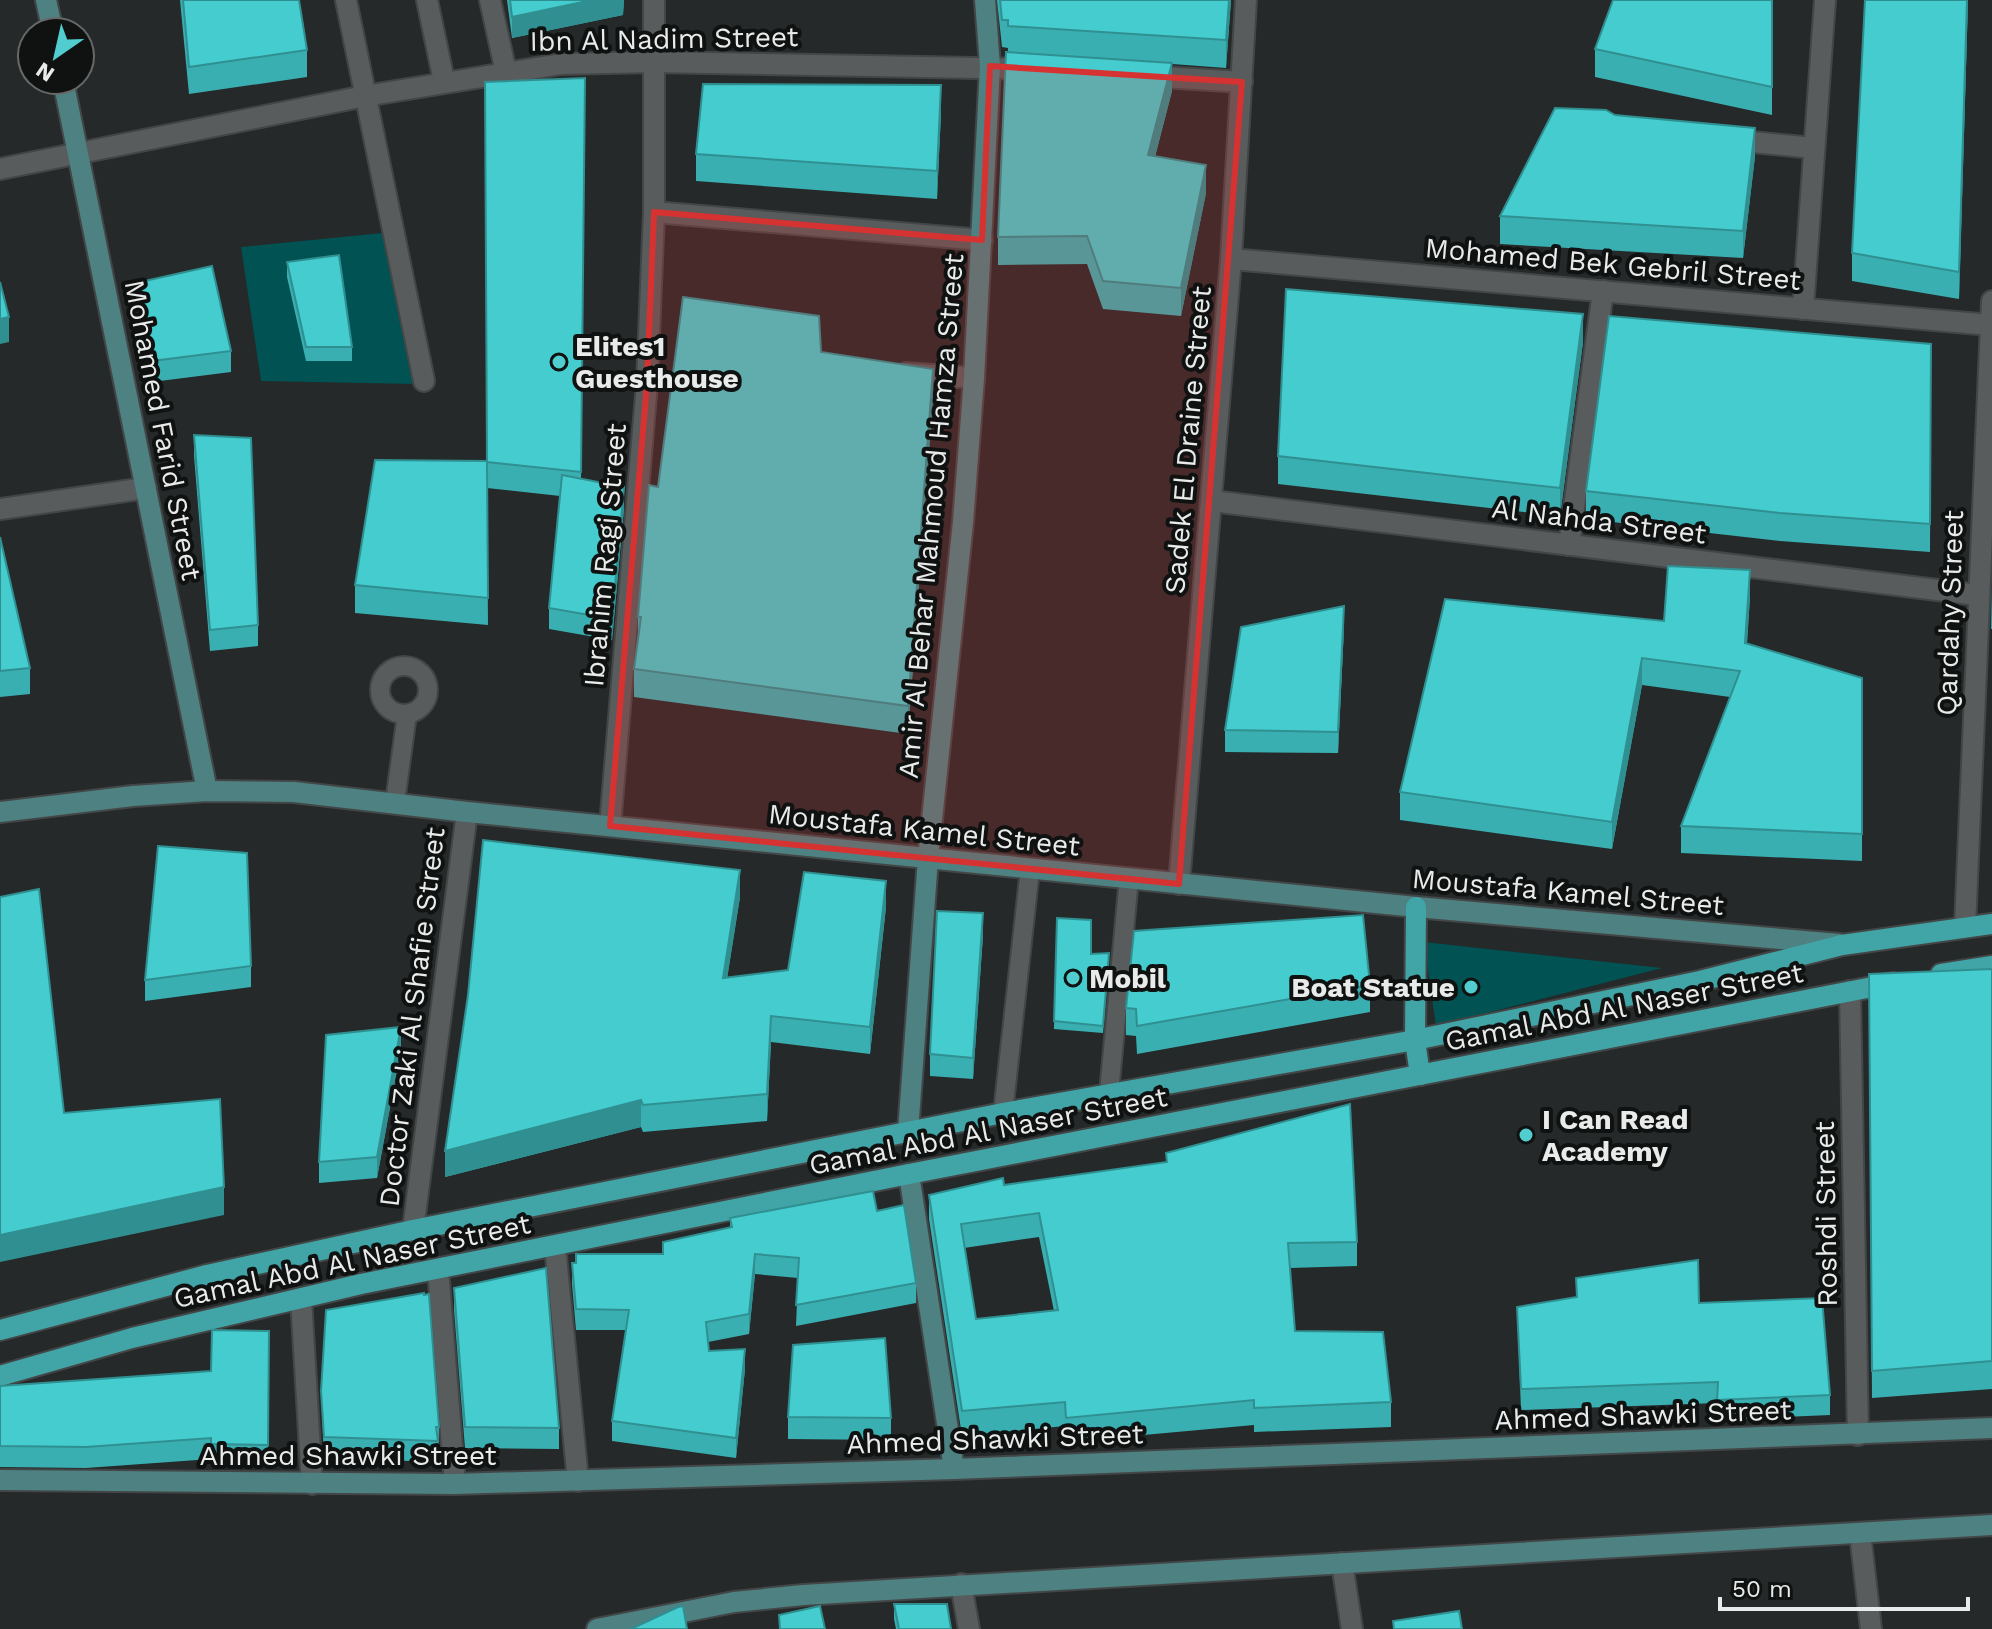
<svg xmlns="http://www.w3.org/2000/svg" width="1992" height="1629" viewBox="0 0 1992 1629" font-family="'Work Sans',sans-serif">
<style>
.green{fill:#005253}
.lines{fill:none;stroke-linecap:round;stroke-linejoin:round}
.lane-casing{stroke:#434646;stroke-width:22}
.street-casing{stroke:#434646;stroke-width:24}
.secondary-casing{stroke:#434646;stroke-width:24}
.primary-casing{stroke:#434646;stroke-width:24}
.lane{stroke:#585c5c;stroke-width:18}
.street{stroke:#585c5c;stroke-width:20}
.secondary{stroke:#4d8182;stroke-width:20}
.primary{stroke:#41a5a7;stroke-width:20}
.wall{fill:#3aafb1;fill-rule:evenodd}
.shaded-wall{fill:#308f90}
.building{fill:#44ccce;stroke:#308f90;stroke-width:2;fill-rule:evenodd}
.marked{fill:#d73232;fill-opacity:0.2;stroke:#d73232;stroke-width:6;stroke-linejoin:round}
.poi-dot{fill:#52cdcf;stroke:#101212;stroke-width:3}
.labels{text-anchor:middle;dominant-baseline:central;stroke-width:8;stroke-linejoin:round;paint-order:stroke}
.street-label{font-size:28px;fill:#e9ebeb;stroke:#101212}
.poi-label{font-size:28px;font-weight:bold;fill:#e9ebeb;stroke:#101212;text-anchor:start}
</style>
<rect width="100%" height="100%" fill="#252929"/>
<g class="green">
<path d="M382 233 414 384 261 381 241 247Z"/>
<path d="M1424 942 1662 968 1436 1026Z"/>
</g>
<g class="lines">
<g class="lane-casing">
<g id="lane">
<circle cx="404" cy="690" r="24"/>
<path d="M395 802 407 714"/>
<path d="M1109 1093 1129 878"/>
<path d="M1003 1113 1030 869"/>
</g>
</g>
<g class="street-casing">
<g id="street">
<path d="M346 0 424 381"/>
<path d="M427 0 444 81"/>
<path d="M490 0 506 72"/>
<path d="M1146 76 1242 82"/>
<path d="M1731 140 1814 148"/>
<path d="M0 169 365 96 561 64 654 62 1030 69"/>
<path d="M654 212 982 240"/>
<path d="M1231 259 1991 325"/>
<path d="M1803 309 1825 0"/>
<path d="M906 373 974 378"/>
<path d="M1212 501 1978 595"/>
<path d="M0 509 146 488"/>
<path d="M1569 545 1603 291"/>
<path d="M610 826 647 383 654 212V0"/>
<path d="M1179 884 1231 259 1246 0"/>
<path d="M1965 927 1992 301"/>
<path d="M1850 991 1858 1435"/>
<path d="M413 1230 467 812"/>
<path d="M555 1246 578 1481"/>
<path d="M438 1269 455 1484"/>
<path d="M301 1298 312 1484"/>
<path d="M1860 1533 1871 1629"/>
<path d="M1342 1563 1352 1629"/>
<path d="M961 1584 969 1629"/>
</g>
</g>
<g class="secondary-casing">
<g id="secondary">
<path d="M46 0 53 32"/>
<path d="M63 80 207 791"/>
<path d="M0 812 133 796 207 791 294 792 467 812 1416 907 1839 944"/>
<path d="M908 1132 928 858 963 522 974 378 990 66 985 0"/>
<path d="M909 1174 954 1469"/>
<path d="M0 1480 455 1484 954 1469 1992 1428"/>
<path d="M597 1629 734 1602 803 1595 1992 1525"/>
</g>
</g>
<g class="primary-casing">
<g id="primary">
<path d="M1416 907 1415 1040 1420 1075"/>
<path d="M1941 974 1992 966"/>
<path d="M0 1330 207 1275 413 1230 1003 1113 1415 1040 1700 981 1842 945 1992 924"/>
<path d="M0 1376 132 1338 361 1284 909 1174 1893 983"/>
</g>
</g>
<use href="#lane" class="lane"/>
<use href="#street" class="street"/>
<use href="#secondary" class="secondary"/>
<use href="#primary" class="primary"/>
</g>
<g class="wall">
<path d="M180 0H299L307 50V77L189 94Z"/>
<path d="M507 0H624L623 15 512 38Z"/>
<path d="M997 0H1231L1226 68 1172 64V91L1155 157 1206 193 1181 316 1103 309 1087 264 998 265V237L1008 48 1002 47Z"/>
<path d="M1772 0V115L1595 77V49Z"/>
<path d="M1968 0 1959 299 1852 281V253Z"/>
<path d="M585 78 581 479 624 508 612 640 549 629V608L560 496 487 488 488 625 355 613V585L487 461Z"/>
<path d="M941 113 937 199 696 181V154Z"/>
<path d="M1615 115 1755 156 1743 258 1500 244V216Z"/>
<path d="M287 262 352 347V361H306L287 277Z"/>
<path d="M140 282 231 351V372L144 383Z"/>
<path d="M1583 342 1560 516 1278 484V456Z"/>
<path d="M1931 344 1930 552 1780 541 1586 519V491Z"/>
<path d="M821 352 933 397 908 734 634 697V669L638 637V617L658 487Z"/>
<path d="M194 435 258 625V646L210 651 194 456Z"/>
<path d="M0 537 30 668V694L0 697Z"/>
<path d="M1992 586V629H1991Z"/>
<path d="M1750 597 1747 644 1862 678V861L1681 853V826L1730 697 1642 685 1612 849 1400 820V792L1664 621Z"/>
<path d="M1344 627 1338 753 1225 752V730Z"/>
<path d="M740 897 727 978 788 970 886 907 870 1054 771 1042 767 1121 643 1132 641 1127 445 1177Z"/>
<path d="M1057 918 1091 954 1109 960 1103 1033 1054 1029Z"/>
<path d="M983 935 973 1079 930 1076V1054Z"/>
<path d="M251 966V987L145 1001V980Z"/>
<path d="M1992 969V1389L1872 1398 1869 974Z"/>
<path d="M1370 985V1012L1137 1054 1136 1036 1126 1035V1008Z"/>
<path d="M401 1048 377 1178 319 1183V1162Z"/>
<path d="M1166 1153 1357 1242V1266L1290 1268 1295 1331 1391 1402V1427L1254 1432V1425L1066 1442 1065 1426 962 1436 929 1219V1195L1004 1185 1166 1162ZM1039 1237 1054 1311 976 1319 964 1248Z"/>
<path d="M877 1211 916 1283V1303L796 1326 798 1278 755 1274 749 1334 708 1342 709 1351 745 1369 736 1458 612 1441V1421L626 1330H576L572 1284V1263L663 1254 730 1228V1218Z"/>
<path d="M1576 1278 1699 1303 1830 1395V1415L1717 1420V1403L1521 1410 1517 1307 1576 1298Z"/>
<path d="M454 1288 559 1428V1449L465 1448 454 1310Z"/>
<path d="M269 1331 268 1466 211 1465V1459L86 1468 0 1467V1386L211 1371Z"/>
<path d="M321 1391 439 1427 438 1462 324 1458Z"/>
<path d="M788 1417 891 1418V1440L788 1439Z"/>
<path d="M894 1604 951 1629H896L894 1619Z"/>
</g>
<g class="shaded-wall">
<path d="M592 0H624L623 15 512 38V17Z"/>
<path d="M1229 0H1231L1226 68V40Z"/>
<path d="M1967 0H1968L1959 299V272Z"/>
<path d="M1172 63V91L1148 183V155Z"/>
<path d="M941 85V113L937 199V171Z"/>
<path d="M1755 128V156L1743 258V231Z"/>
<path d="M1206 165V193L1181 316V288Z"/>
<path d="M1583 314V342L1560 516V488Z"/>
<path d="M9 317V342L0 344V319Z"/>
<path d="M933 369V397L908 734V706Z"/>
<path d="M624 487V508L612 640V619Z"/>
<path d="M1750 570V597L1745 670V643Z"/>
<path d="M1344 606V627L1338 753V732Z"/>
<path d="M1642 658V685L1612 849V822Z"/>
<path d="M740 870V897L723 1005V978Z"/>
<path d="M886 881V907L870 1054V1027Z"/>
<path d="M983 913V935L973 1079V1058Z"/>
<path d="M771 1016V1042L767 1121V1094Z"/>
<path d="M401 1027V1048L377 1178V1157Z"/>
<path d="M641 1100V1127L445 1177V1151Z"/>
<path d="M224 1187V1215L0 1262V1235Z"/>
<path d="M755 1254V1274L749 1334V1314Z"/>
<path d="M745 1349V1369L736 1458V1438Z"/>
</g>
<g class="building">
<path d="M183 0H299L307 50 189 67Z"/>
<path d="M510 0H592L512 17Z"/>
<path d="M1000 0H1229L1226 40 1008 26V20H1002Z"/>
<path d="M1613 0H1772V87L1595 49Z"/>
<path d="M1865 0H1967L1959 272 1852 253Z"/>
<path d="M1006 52 1172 63 1148 155 1206 165 1181 288 1103 281 1087 236 998 237Z"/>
<path d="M585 78 581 472 487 462 485 82Z"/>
<path d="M703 84 941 85 937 171 696 154Z"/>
<path d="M1555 108 1606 110 1615 115 1755 128 1743 231 1500 216Z"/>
<path d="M339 255 352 347H306L287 262Z"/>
<path d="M212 266 231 351 144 362 140 282Z"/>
<path d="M0 282 9 317 0 319Z"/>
<path d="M1286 289 1583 314 1560 488 1278 456Z"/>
<path d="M683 297 819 316 821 352 933 369 908 706 634 669 641 617H638L649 485 658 487Z"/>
<path d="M1609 316 1931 344 1930 524 1780 513 1586 491Z"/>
<path d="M194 435 251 438 258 625 210 630Z"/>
<path d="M375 460 487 461 488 598 355 585Z"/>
<path d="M562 475 624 487 612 619 549 608Z"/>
<path d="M0 537 30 668 0 671Z"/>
<path d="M1668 566 1750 570 1745 643 1862 678V834L1681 826 1740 671 1642 658 1612 822 1400 792 1445 599 1664 621Z"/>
<path d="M1344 606 1338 732 1225 730 1241 627Z"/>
<path d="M483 840 740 870 723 978 788 970 804 872 886 881 870 1027 771 1016 767 1094 643 1105 641 1100 445 1151 468 995Z"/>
<path d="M158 846 247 853 251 966 145 980Z"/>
<path d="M39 889 64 1113 220 1099 224 1187 0 1235V897Z"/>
<path d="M937 911 983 913 973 1058 930 1054Z"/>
<path d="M1363 915 1370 985 1137 1026 1136 1009 1126 1008 1134 931Z"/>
<path d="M1057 918 1091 920V954L1109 953 1103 1026 1054 1021Z"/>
<path d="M1992 969V1361L1872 1371 1869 974Z"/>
<path d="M401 1027 377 1157 319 1162 326 1035Z"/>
<path d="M1350 1104 1357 1242 1288 1243 1295 1331 1383 1332 1391 1402 1254 1408V1400L1066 1418 1065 1402 962 1411 929 1195 1003 1178 1004 1185 1167 1162 1166 1153ZM1039 1213 1058 1310 976 1319 961 1224Z"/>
<path d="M873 1191 877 1211 904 1205 916 1283 796 1305 799 1258 755 1254 749 1314 706 1322 709 1351 745 1349 736 1438 612 1421 629 1310 576 1309 572 1263H576V1254H663V1242L732 1227 730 1218Z"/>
<path d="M1698 1260 1699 1303 1822 1298 1830 1395 1717 1400 1718 1382 1521 1389 1517 1307 1577 1297 1576 1278Z"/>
<path d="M546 1268 559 1428 465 1427 454 1288Z"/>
<path d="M424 1293V1295L429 1294 439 1427H436L438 1441 324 1437 321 1391 326 1310Z"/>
<path d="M212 1330 269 1331 268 1445 211 1444V1438L86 1447 0 1446V1386L211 1371Z"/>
<path d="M885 1338 891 1418 788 1417 793 1345Z"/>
<path d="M894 1604H947L951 1629H899Z"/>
<path d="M683 1606 687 1629H631L678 1607Z"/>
<path d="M820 1606 825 1629H780L779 1615Z"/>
<path d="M1459 1611 1462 1629H1394L1393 1621Z"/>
</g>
<path class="marked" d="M990 66 1242 82 1179 884 610 826 647 383 654 212 982 240Z"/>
<g class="poi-dot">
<circle cx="559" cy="362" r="8"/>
<circle cx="1073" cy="978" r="8"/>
<circle cx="1471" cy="987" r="8"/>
<circle cx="1526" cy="1135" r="8"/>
</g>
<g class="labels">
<g class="street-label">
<text transform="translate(664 39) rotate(-1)">Ibn Al Nadim Street</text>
<text transform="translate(1613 264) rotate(5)">Mohamed Bek Gebril Street</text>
<text transform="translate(163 430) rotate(79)">Mohamed Farid Street</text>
<text transform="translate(1188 440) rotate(-85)">Sadek El Draine Street</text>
<text transform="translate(931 516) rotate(-85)">Amir Al Behar Mahmoud Hamza Street</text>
<text transform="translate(1599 521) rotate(7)">Al Nahda Street</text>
<text transform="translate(605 555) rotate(-85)">Ibrahim Ragi Street</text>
<text transform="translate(1950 613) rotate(-88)">Qardahy Street</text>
<text transform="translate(924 830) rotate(6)">Moustafa Kamel Street</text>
<text transform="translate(1568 892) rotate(5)">Moustafa Kamel Street</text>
<text transform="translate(1624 1007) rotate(-11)">Gamal Abd Al Naser Street</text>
<text transform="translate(412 1017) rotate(-83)">Doctor Zaki Al Shafie Street</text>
<text transform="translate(988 1131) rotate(-11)">Gamal Abd Al Naser Street</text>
<text transform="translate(1826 1214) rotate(-91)">Roshdi Street</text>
<text transform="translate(352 1261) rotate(-12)">Gamal Abd Al Naser Street</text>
<text transform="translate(1643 1415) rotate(-2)">Ahmed Shawki Street</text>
<text transform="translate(995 1439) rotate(-2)">Ahmed Shawki Street</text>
<text x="348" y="1455">Ahmed Shawki Street</text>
</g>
<g class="poi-label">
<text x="575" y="346">Elites1<tspan x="575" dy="32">Guesthouse</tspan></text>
<text x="1089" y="978">Mobil</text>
<text x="1455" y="987" text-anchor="end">Boat Statue</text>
<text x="1542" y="1119">I Can Read<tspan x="1542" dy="32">Academy</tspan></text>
</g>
</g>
<g transform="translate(56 56) rotate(214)"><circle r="38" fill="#101212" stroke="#676969" stroke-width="2"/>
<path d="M0-6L14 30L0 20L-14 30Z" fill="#52cdcf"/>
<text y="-12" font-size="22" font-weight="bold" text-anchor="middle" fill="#e9ebeb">N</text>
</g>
<path d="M1720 1597v12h248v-12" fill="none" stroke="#e9ebeb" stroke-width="4"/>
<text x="1732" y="1597" font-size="24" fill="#e9ebeb" stroke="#101212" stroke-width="6" paint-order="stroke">50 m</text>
</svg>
